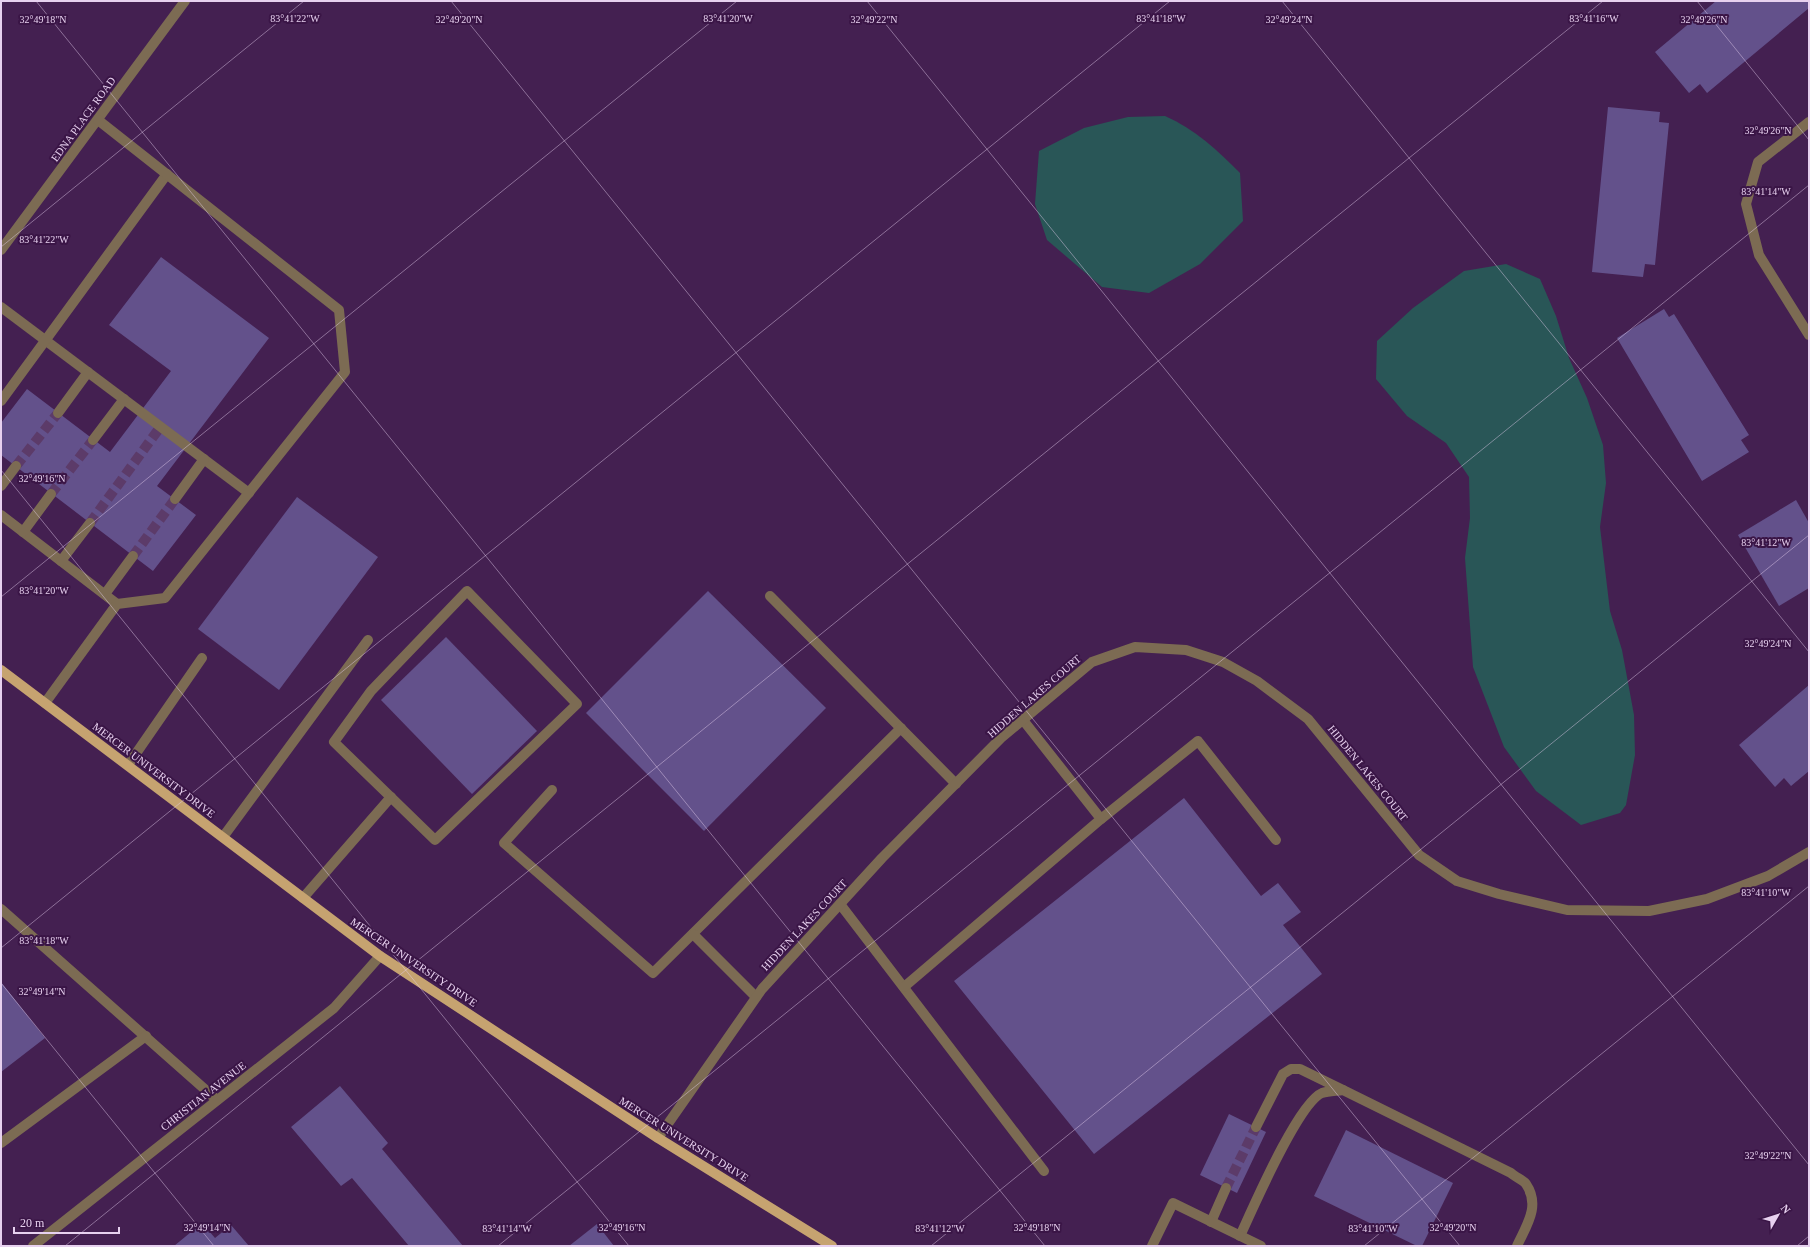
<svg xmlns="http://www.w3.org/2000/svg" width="1810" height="1247" viewBox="0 0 1810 1247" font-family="'Times New Roman',serif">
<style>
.water{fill:#295657}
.building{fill:#63518b}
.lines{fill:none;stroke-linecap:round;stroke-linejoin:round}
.minor-tunnel{stroke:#5c3b69;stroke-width:10;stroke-dasharray:10 5;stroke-linecap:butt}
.minor{stroke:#7c6b53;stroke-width:10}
.major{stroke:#c6a370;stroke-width:10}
.ticks{fill:none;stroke:#e7d1ef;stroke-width:1;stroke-opacity:0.45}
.labels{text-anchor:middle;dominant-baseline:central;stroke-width:4;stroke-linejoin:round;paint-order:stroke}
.street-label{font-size:11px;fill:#e7d1ef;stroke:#3a1546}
.ticks-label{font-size:10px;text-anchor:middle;fill:#e7d1ef;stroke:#3a1546;stroke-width:4;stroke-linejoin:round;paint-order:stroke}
</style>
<rect width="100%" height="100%" fill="#442051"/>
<g class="water">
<path d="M1165 116C1195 129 1217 150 1240 173L1243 221 1200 264 1149 293 1102 287 1047 240 1035 204 1039 151 1084 128 1128 117Z"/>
<path d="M1506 264 1540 279 1556 316 1569 358 1587 398 1603 445 1606 483 1600 527 1610 611 1622 650 1634 715 1635 755 1626 805 1620 813 1581 825 1536 791 1504 747 1473 667 1465 558 1470 518 1469 477 1446 443 1407 416 1376 379 1377 341 1413 308 1464 271Z"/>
</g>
<g class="building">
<path d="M1716 1H1809V8L1707 93 1700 84 1689 93 1655 52Z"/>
<path d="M1608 107 1660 112 1659 122 1669 123 1655 265 1645 264 1643 277 1592 272Z"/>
<path d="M161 257 269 338 157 486 196 515 153 571 1 455V423L27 389 110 452 171 371 109 325Z"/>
<path d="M1664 309 1669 317 1674 314 1749 435 1741 440 1749 452 1702 481 1617 338Z"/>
<path d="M297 497 378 557 279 690 198 629Z"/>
<path d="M1796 500 1809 523V588L1779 606 1738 535Z"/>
<path d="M708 591 826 708 704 831 586 713Z"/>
<path d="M446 637 537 731 472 794 381 700Z"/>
<path d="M1809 685V771L1791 786 1784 778 1775 787 1739 745Z"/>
<path d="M1184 798 1261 896 1278 883 1301 912 1283 925 1322 974 1094 1154 954 981Z"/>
<path d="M1 982 45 1038 1 1072Z"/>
<path d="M340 1086 388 1143 382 1149 463 1246H409L352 1178 341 1186 291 1127Z"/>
<path d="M1229 1114 1266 1132 1237 1193 1200 1175Z"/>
<path d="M1346 1130 1453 1183 1422 1246H1417L1314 1196Z"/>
<path d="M202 1223 215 1238 231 1225 249 1246H174Z"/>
<path d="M597 1224 614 1246H569Z"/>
</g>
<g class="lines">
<g class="minor-tunnel">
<path d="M16 466 58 413"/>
<path d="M51 494 93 440"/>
<path d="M90 523 161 426"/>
<path d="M133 556 175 499"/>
<path d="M1226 1188 1256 1127"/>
</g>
<g class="minor">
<path d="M1809 122 1758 162 1746 204 1759 255 1809 335"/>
<path d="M1 250 185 1"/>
<path d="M1 307 249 493"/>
<path d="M1 401 167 174"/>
<path d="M58 413 88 372"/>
<path d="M93 440 124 399"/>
<path d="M1 486 16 466"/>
<path d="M175 499 204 459"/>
<path d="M1 515 117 604"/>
<path d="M23 532 51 494"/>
<path d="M61 561 90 523"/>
<path d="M467 591 577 704 435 840 334 742 371 691Z"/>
<path d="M105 594 133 556"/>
<path d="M770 596 956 784"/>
<path d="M45 703 117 604 165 598 345 372 339 310 98 120"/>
<path d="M128 765 202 658"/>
<path d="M552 790 504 843 653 973 901 728"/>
<path d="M1101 819 1198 741 1276 840"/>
<path d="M223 837 368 640"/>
<path d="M303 898 391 797"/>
<path d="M840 904 1044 1171"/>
<path d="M1 909 217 1100"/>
<path d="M693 934 756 997"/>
<path d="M904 987 1101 819 1023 720"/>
<path d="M1256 1127 1283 1074 1291 1069H1300L1343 1090"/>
<path d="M658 1138 762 989 882 858 1001 738 1092 662 1135 647 1186 650 1223 662 1257 681 1308 719 1419 855 1457 881 1499 894 1567 910 1649 911 1707 899 1768 876 1809 852"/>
<path d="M1 1143 146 1036"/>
<path d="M1211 1222 1226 1188"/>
<path d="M1240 1236C1253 1208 1298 1103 1322 1093 1328 1091 1336 1091 1343 1090L1511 1173C1515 1177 1523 1180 1526 1184 1541 1206 1526 1226 1517 1246"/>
<path d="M33 1246 334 1008 380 956"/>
<path d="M1152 1246 1173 1203 1261 1246"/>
</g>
<path class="major" d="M1 670 380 956 658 1138 832 1246"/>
</g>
<path class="ticks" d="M36 1 1045 1246M451 1 1460 1246M867 1 1809 1165M1282 1 1809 652M1697 1 1809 140M1 247 304 1M1 470 629 1246M1 597 737 1M1 948 1170 1M1 983 214 1246M65 1246 1603 1M498 1246 1809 185M931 1246 1809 535M1364 1246 1809 886M1797 1246 1809 1236"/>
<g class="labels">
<g class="street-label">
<text transform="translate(83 119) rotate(-54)">EDNA PLACE ROAD</text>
<text transform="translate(1034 696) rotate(-41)">HIDDEN LAKES COURT</text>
<text transform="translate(154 770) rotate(37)">MERCER UNIVERSITY DRIVE</text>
<text transform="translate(1368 773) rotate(51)">HIDDEN LAKES COURT</text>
<text transform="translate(804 925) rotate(-47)">HIDDEN LAKES COURT</text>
<text transform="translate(414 962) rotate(34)">MERCER UNIVERSITY DRIVE</text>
<text transform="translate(203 1096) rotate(-38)">CHRISTIAN AVENUE</text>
<text transform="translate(684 1139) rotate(32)">MERCER UNIVERSITY DRIVE</text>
</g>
</g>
<g class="ticks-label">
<text x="728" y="22">83°41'20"W</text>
<text x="1594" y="22">83°41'16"W</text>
<text x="295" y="22">83°41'22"W</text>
<text x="1161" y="22">83°41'18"W</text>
<text x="459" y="23">32°49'20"N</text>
<text x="874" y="23">32°49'22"N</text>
<text x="43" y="23">32°49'18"N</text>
<text x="1289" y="23">32°49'24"N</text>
<text x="1704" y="23">32°49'26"N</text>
<text x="1768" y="134">32°49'26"N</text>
<text x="1766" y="195">83°41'14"W</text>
<text x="44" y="243">83°41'22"W</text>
<text x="42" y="482">32°49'16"N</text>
<text x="1766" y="546">83°41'12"W</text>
<text x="44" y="594">83°41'20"W</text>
<text x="1768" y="647">32°49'24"N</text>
<text x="1766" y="896">83°41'10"W</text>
<text x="44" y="944">83°41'18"W</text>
<text x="42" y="995">32°49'14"N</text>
<text x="1768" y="1159">32°49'22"N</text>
<text x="207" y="1231">32°49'14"N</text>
<text x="622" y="1231">32°49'16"N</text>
<text x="1037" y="1231">32°49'18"N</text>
<text x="1453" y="1231">32°49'20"N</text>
<text x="507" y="1232">83°41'14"W</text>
<text x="940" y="1232">83°41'12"W</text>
<text x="1373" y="1232">83°41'10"W</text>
</g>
<rect width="1810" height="1247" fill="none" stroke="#e7d1ef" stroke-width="4"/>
<g transform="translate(1778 1215) rotate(51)" stroke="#3a1546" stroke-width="3" paint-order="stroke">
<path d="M0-3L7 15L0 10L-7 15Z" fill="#e7d1ef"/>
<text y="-6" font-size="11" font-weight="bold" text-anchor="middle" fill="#e7d1ef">N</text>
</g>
<path d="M14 1227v6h105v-6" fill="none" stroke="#e7d1ef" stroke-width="2"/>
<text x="20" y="1227" font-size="12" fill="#e7d1ef" stroke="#3a1546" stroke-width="3" paint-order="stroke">20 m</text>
</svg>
